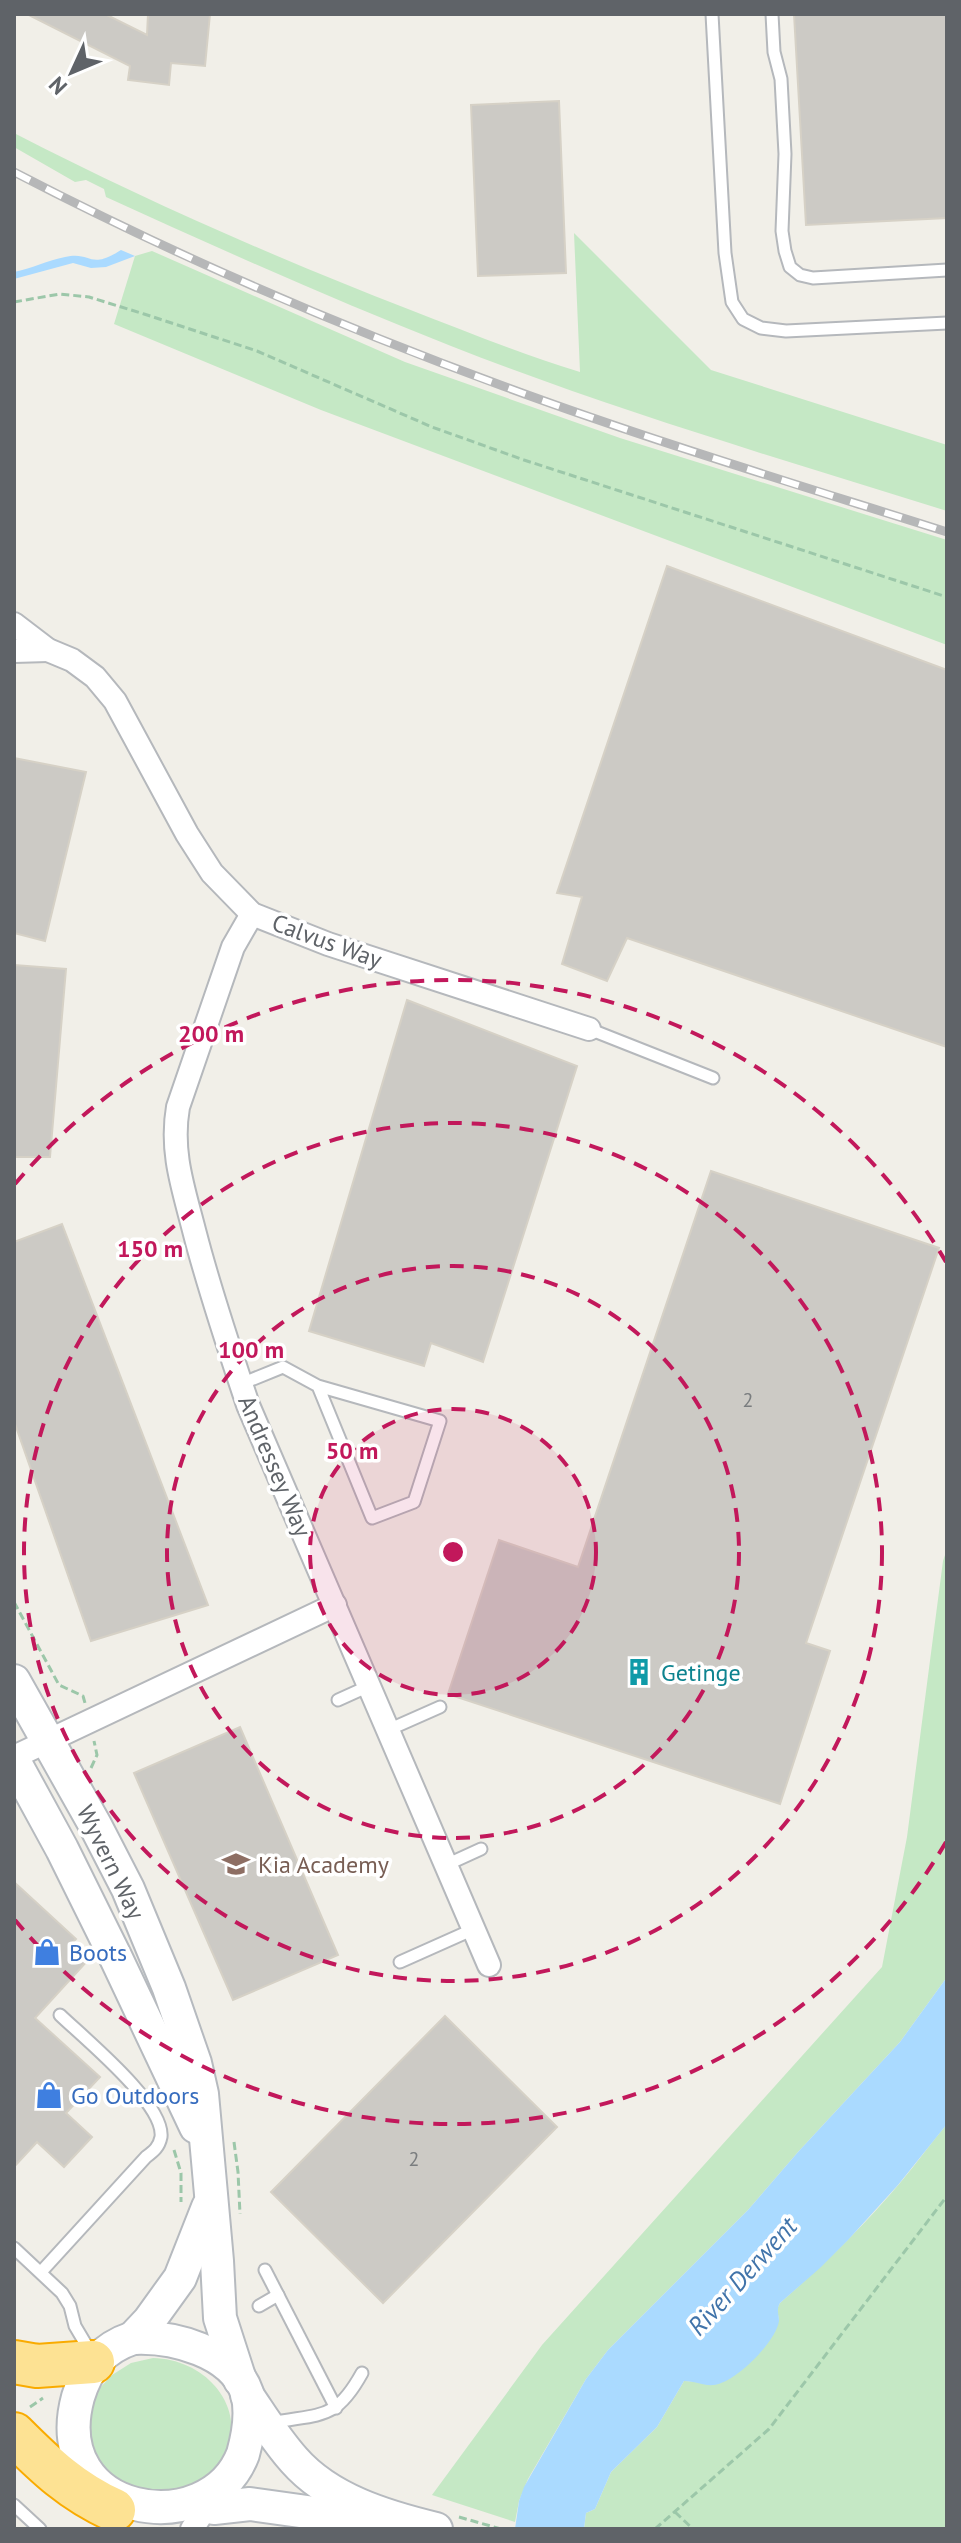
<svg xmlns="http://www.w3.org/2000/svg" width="961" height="2543" viewBox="0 0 961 2543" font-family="'PT Sans',sans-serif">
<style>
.green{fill:#c5e8c5}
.water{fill:#aadaff}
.building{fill:#cccac5;stroke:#d6d1c6;stroke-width:2}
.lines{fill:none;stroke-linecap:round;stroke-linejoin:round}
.lane-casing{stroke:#b5b8bc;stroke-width:15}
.street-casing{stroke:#b5b8bc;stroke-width:26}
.secondary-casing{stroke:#b6babf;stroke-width:36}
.highway-casing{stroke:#f9ab00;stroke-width:46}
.path{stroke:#9cc7a9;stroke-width:3;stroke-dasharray:8 4;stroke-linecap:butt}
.lane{stroke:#fff;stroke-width:11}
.street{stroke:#fff;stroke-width:22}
.secondary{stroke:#fff;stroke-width:32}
.highway{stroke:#fde293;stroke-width:42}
.rail-casing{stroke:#b6b7b8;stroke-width:9}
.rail{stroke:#fff;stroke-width:6;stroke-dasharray:18;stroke-linecap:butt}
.ring{fill:none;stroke:#c2185b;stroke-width:4;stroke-dasharray:14 10}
.labels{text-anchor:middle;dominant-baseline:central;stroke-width:7;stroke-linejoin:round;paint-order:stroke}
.number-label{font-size:20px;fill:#7a7d7f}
.street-label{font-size:24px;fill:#5f6368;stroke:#fff}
.culture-label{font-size:24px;fill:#0d838f;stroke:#fff;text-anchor:start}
.education-label{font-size:24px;fill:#785e54;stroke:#fff;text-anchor:start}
.shop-label{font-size:24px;fill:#366cbe;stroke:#fff;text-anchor:start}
.water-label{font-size:26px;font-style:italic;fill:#4174aa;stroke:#fff}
.centre{fill:#c2185b;stroke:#fff;stroke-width:4}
.ring-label{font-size:24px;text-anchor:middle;font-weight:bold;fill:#c2185b;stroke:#fff;stroke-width:7;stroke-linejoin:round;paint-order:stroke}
</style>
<rect width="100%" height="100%" fill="#f1efe8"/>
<g class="green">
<path d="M14 133C142 199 274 257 408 309 465 331 521 354 580 372L574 233 711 370 947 445V511C781 459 613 410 451 346 334 300 220 249 106 197L104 189 86 180 75 182 14 147Z"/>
<path d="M152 251 405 362 620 438 947 540V645L321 410 114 324 135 256Z"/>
<path d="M947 1549V1977L900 2042 798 2152 748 2210 608 2350 586 2379 528 2479 519 2501 515 2522 432 2495 542 2345 882 1967 907 1837 943 1561Z"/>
<path d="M947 2124V2529H584L586 2513 595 2509 611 2472 657 2427 684 2381 701 2382 779 2320 777 2309 780 2303C822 2266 864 2226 900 2183 916 2164 931 2143 947 2124Z"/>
<path d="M153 2358C202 2359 245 2401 228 2452 224 2465 211 2478 203 2489L127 2497 90 2456 88 2412 97 2391 112 2375 131 2363Z"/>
</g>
<g class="water">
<path d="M121 250 135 256 106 267 91 268 73 263 14 279V272C31 269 48 260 65 257 93 251 88 271 121 250Z"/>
<path d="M947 1977V2124L898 2185 848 2240 820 2268 780 2303C776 2310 779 2314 779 2321 776 2342 735 2383 714 2385 703 2386 695 2381 684 2381L657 2427 611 2472 595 2509 586 2513 584 2529H515L519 2501 524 2487 586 2379 608 2350 748 2210 798 2152 900 2042Z"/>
</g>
<g class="building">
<path d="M27 14H105L147 35 148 14H210L205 66 171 63 169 85 128 80 130 66Z"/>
<path d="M794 14H947V218L806 225Z"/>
<path d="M559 101 566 273 478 276 471 105Z"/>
<path d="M667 566 947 670V1047L627 938 607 981 562 964 582 897 557 893Z"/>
<path d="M14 758 86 772 45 941 14 933Z"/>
<path d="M14 965 66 969 50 1157H14Z"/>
<path d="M407 1000 577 1066 483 1362 431 1343 424 1366 309 1331Z"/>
<path d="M711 1171 939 1248 806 1643 830 1651 780 1804 448 1694 499 1540 578 1567Z"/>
<path d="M62 1224 208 1605 91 1641 14 1421V1242Z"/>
<path d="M240 1727 338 1955 233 2000 134 1773Z"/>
<path d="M14 1882 76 1939 71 1944 88 1960 35 2018 100 2077 66 2113 92 2137 64 2167 37 2142 14 2167Z"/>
<path d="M445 2016 557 2127 383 2303 271 2192Z"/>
</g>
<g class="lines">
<g class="lane-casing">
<g id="lane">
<path d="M712 14 725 253 732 302 743 319 761 328 786 331 947 323"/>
<path d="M772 14 774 52 781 79 785 154 782 231 785 251 790 267 800 275 813 278 947 270"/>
<path d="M589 1029 713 1078"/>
<path d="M241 1384 283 1367 318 1386 372 1518 414 1502 440 1421 318 1386"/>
<path d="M338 1700 369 1686"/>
<path d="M388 1730 440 1707"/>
<path d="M446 1865 481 1849"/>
<path d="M400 1962 474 1929"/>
<path d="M14 2248 62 2293 70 2306 75 2326 91 2353"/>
<path d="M265 2270 336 2408"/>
<path d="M41 2272 146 2157C154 2151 159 2147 161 2137 165 2104 84 2038 60 2015"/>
<path d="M259 2306 278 2295"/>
<path d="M271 2423C320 2413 335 2422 362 2373"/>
<path d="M14 2505 40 2529"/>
</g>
</g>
<g class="street-casing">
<g id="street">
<path d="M14 624 48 650 72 660 95 677 115 701 187 834 212 873 252 914 328 944 589 1029"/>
<path d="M14 651 48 650"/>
<path d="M252 914 233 947 178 1107C170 1153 184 1190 195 1234 210 1292 229 1348 248 1405L489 1965"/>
<path d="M14 1757 335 1605"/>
<path d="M192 2529 200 2517"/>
</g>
</g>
<g class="secondary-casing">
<g id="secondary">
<path d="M14 1681 95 1825 128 1889 169 1988 195 2063 202 2094 217 2261 220 2318 240 2380"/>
<path d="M14 1761 62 1849 116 1958 196 2127"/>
<path d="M133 2338C172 2336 233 2351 247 2393 252 2411 248 2436 243 2454 209 2543 45 2517 78 2397 87 2367 103 2348 133 2338Z"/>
<path d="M133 2338 149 2321 180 2278 208 2207"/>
<path d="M247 2395C262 2417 276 2440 294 2460 329 2500 386 2517 436 2529"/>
<path d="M214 2508 250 2504 343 2517 373 2515"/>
</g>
</g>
<g class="highway-casing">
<g id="highway">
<path d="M14 2362 37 2366 93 2362"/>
<path d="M14 2434C46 2466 72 2491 114 2510"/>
</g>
</g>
<g class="path">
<path d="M14 302 60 294 89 297 144 314 257 351 432 427 524 460 947 597"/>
<path d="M14 1602 59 1685 83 1696 85 1703"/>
<path d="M91 1768 97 1755 94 1741"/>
<path d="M234 2142 238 2172 240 2214"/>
<path d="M174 2150 181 2173V2202"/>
<path d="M30 2407 43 2398"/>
<path d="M675 2512 693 2529"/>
<path d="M459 2517 501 2529"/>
<path d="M655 2529 769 2429 947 2196"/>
</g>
<use href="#lane" class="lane"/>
<use href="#street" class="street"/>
<use href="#secondary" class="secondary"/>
<use href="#highway" class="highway"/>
<g class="rail-casing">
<path id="rail" d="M14 172C172 254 336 325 503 386 649 440 799 485 947 532"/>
</g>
<use href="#rail" class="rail"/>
</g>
<circle cx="453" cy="1552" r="143" fill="#c2185b" fill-opacity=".12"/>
<g class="ring">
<circle cx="453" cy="1552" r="143"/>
<circle cx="453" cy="1552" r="286"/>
<circle cx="453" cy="1552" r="429"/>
<path d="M946 1842A572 572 0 0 1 15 1920M15 1184A572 572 0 0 1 946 1262"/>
</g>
<defs>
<g id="building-bare" transform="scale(2.16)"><path d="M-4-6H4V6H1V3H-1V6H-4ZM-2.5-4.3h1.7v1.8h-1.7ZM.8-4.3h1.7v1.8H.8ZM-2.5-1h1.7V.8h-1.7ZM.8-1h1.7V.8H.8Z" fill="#0f9aa8" stroke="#fff" stroke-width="2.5" paint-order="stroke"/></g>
<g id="university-bare" transform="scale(2.16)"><path d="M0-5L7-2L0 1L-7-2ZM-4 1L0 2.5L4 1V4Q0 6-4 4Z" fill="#8d6e63" stroke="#fff" stroke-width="2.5" paint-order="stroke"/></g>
<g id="shop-bare" transform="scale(2.16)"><path d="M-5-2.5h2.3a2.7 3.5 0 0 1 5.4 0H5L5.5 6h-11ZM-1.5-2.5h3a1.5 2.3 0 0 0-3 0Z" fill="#3f7fe0" stroke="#fff" stroke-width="2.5" paint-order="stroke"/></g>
</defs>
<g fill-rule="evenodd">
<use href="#building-bare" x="639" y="1672"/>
<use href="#university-bare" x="236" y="1864"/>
<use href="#shop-bare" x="47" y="1952"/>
<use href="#shop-bare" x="49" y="2095"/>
</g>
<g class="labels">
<g class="number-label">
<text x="748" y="1400">2</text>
<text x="414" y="2159">2</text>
</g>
<g class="street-label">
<text transform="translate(327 941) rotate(20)">Calvus Way</text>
<text transform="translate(275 1466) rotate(67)">Andressey Way</text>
<text transform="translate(111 1862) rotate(64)">Wyvern Way</text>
</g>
<g class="culture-label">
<text x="661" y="1672">Getinge</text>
</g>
<g class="education-label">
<text x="258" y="1864">Kia Academy</text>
</g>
<g class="shop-label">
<text x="69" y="1952">Boots</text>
<text x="71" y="2095">Go Outdoors</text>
</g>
<g class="water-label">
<text transform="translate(742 2276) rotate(-48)">River Derwent</text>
</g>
</g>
<circle cx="453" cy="1552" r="12" class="centre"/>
<g class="ring-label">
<text x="211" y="1042">200 m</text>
<text x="150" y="1257">150 m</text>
<text x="251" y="1358">100 m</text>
<text x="352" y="1459">50 m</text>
</g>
<rect width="961" height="2543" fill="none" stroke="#5f6368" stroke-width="32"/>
<g transform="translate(72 72) rotate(226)" stroke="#ffffff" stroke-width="6" paint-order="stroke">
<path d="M0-6L14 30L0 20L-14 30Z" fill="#5f6368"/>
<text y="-12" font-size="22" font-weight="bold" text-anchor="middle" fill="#5f6368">N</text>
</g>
</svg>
